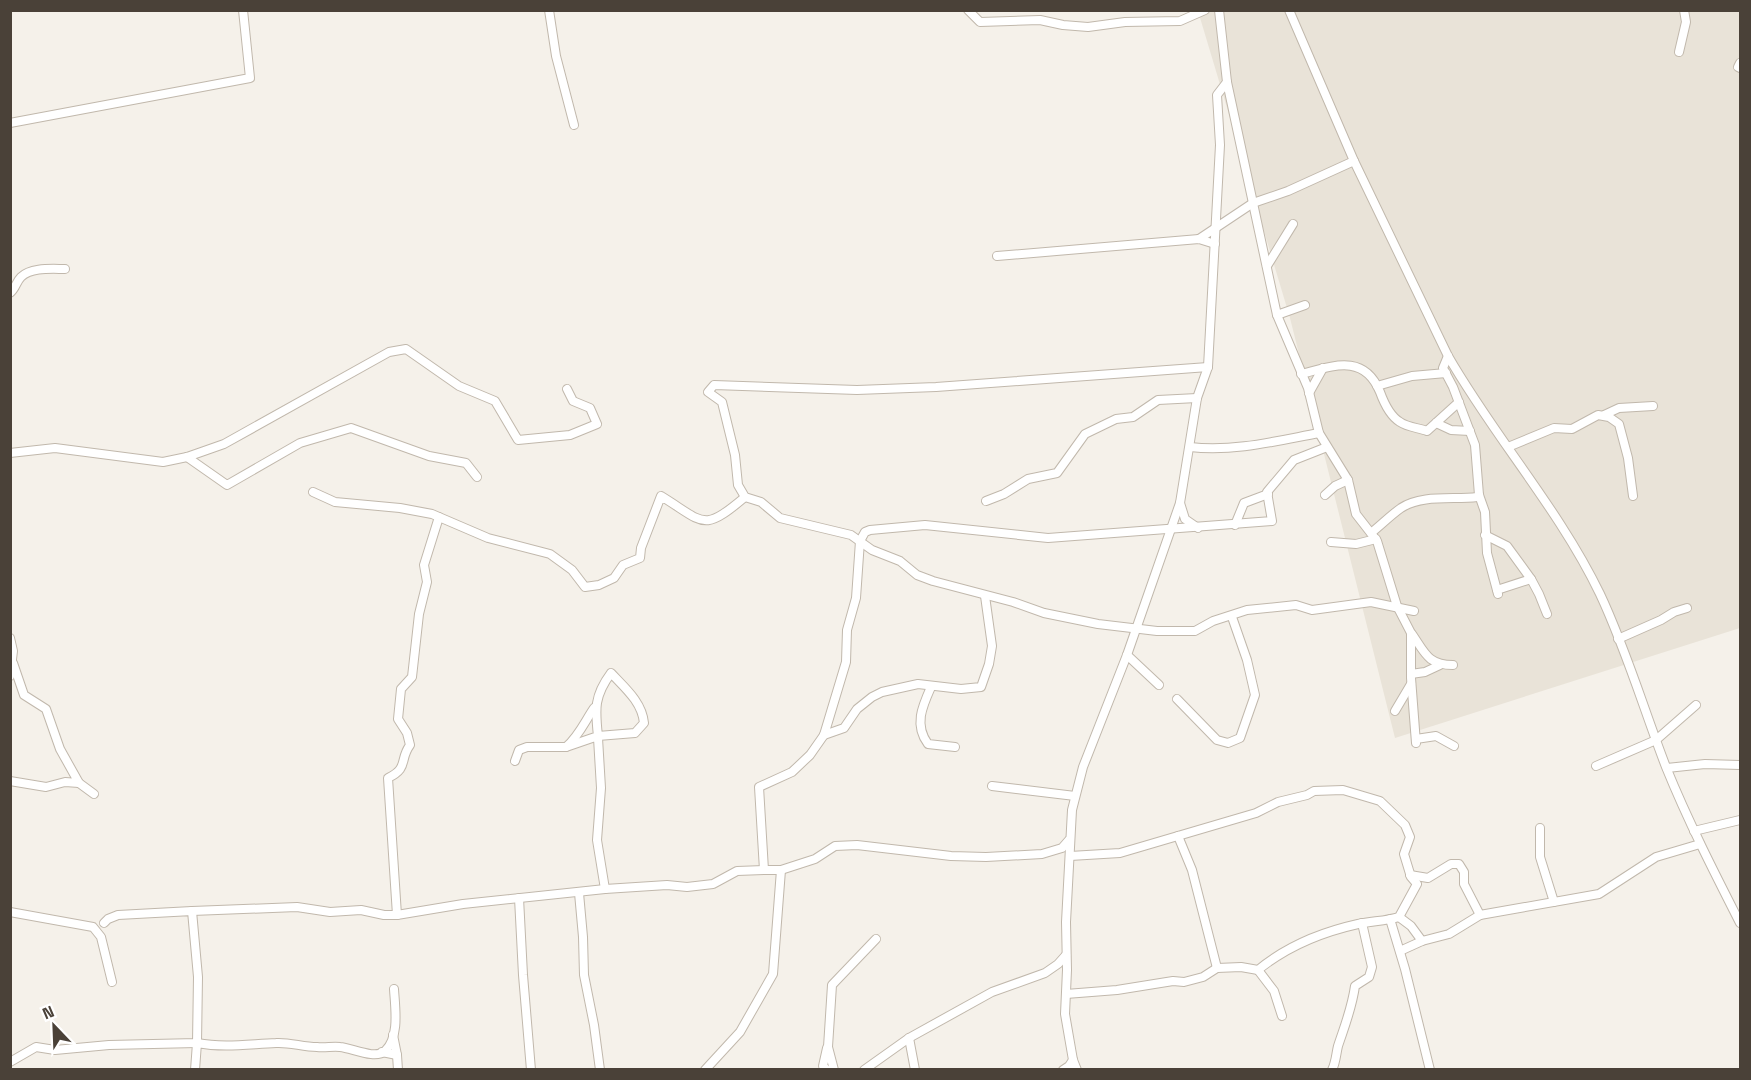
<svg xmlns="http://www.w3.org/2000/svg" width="1751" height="1080" viewBox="0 0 1751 1080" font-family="'Space Grotesk',sans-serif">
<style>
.residential{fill:#e9e3d8}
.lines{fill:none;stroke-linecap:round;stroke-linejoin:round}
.street-casing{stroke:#c1b8ac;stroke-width:10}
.street{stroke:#fff;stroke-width:8}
</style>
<rect width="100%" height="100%" fill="#f5f1ea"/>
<path class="residential" d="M1198 11H1740V628L1395 738 1290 318Z"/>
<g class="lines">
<g class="street-casing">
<g id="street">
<path d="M549 10 556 56 574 125"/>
<path d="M968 10 980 22 1040 20 1063 25 1088 27 1125 22 1180 21 1205 10"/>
<path d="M1289 10 1354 161 1448 356C1495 438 1559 509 1600 594 1626 649 1644 710 1666 767 1688 821 1714 872 1740 923"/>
<path d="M1679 52 1686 22 1684 10"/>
<path d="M1740 63 1738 67 1740 68"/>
<path d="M1227 82 1277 315 1308 388 1319 433 1348 480 1356 514 1377 541 1397 606 1411 633V678L1416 743"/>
<path d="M10 123 250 78 243 10"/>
<path d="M1199 239 1253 203 1288 191 1354 161"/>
<path d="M997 256 1199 239 1215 244"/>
<path d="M1267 266 1293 224"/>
<path d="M10 293C16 288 16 282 21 277 31 267 52 269 65 269"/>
<path d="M1277 315 1305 305"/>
<path d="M1448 356 1443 368 1453 387 1475 445 1479 495 1485 512 1487 553 1498 594"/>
<path d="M1208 367 936 387 857 390 714 385 708 392 722 402 735 455 738 485 745 497 761 502 780 518 851 535 872 550 900 561 917 575 933 581 1013 602 1044 613 1098 624 1157 631H1195L1213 621 1247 610 1296 605 1312 610 1371 602 1414 611"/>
<path d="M1301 374C1333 366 1364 353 1380 392 1384 403 1390 416 1400 422 1407 427 1419 428 1427 431L1459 402"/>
<path d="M1377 386 1412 376 1446 373"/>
<path d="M1309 393 1323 368"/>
<path d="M1604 415 1619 408 1653 406"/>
<path d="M1436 423 1451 430 1470 431"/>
<path d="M1190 447C1234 452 1276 441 1319 433"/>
<path d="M1508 447 1554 428 1572 429 1598 415 1609 417 1619 424 1628 458 1633 496"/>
<path d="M10 453 55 448 163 462 187 457 224 444 389 352 406 349 459 386 495 401 518 440 570 435 597 424 590 408 573 401 567 389"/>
<path d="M187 457 227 485 300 443 351 428 429 456 466 463 477 477"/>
<path d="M313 492 335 502 400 508 432 514 488 538 550 554 572 570 585 587 599 585 614 578 623 565 640 558 641 548 661 496C705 523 702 533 745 497"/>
<path d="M1325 495 1335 486 1348 480"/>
<path d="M986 501 1004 494 1028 479 1057 473 1085 434 1116 419 1133 417 1158 400 1197 398"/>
<path d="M1180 503 1185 519 1198 528"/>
<path d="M1235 525 1244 503 1268 494"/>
<path d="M1371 533C1381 525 1391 515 1401 508 1422 494 1454 500 1477 497L1479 495"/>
<path d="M1485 535 1507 546 1531 579 1539 594 1547 614"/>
<path d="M1331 542 1356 544 1376 539"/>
<path d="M1497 590 1531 579"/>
<path d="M1412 634C1425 653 1428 665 1453 665"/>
<path d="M10 638 13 651 10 676"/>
<path d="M1618 639 1661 620 1674 612 1687 608"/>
<path d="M1127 655 1159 685"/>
<path d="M1411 674 1425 672 1440 665"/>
<path d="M931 687C922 707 914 725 928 744L955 747"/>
<path d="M1177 699 1217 740 1228 743 1240 738 1255 695 1247 660 1232 617"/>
<path d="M1395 711 1411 684"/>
<path d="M824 735 844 728 857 709 872 697 882 692 918 684 961 689 981 687 989 664 992 646 985 596"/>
<path d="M1416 739 1436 736 1454 746"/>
<path d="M566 747 598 736 635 733 644 723C642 702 625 688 611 673 594 696 595 709 598 736V738L601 788 597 840 605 889"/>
<path d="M515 761 519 750 527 747H566C579 736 585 721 594 708"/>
<path d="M1596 766 1656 740 1696 705"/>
<path d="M1667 768 1705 764 1740 765"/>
<path d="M10 781 46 787 65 782 79 783 60 749 46 709 24 695 13 663"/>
<path d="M79 783 94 794"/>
<path d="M992 786 1075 796"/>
<path d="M1540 828V857L1554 902"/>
<path d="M1694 831 1740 820"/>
<path d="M1178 836 1192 870 1217 968"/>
<path d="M781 870 815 859 835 846 857 845 951 856 986 857 1042 854 1062 848 1069 840"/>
<path d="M579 893 583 937 584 975 594 1025 600 1070"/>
<path d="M519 898 523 975 531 1070"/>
<path d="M192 911 297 907 330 912 361 910 384 915H397L463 904 605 889 667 885 687 887 713 884 737 871 764 870"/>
<path d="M10 912 93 927 101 937 112 982"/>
<path d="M397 915 388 778C409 768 399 760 410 745L407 733 398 719 401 689 412 677 419 614 427 582 424 565 439 517"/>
<path d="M1480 915 1599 894 1656 857 1700 844"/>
<path d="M1399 917 1411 926 1422 941"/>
<path d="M1390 919 1405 969 1430 1070"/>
<path d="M1400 951 1422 941 1449 934 1480 915 1464 884V872L1459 864H1451L1428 878 1410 875"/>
<path d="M1258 970 1274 991 1282 1016"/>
<path d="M1066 994 1117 990 1173 981 1184 982 1203 977 1217 968 1241 967 1258 970C1286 947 1322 932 1358 924 1372 921 1386 921 1399 917L1417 884 1411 877 1404 854 1410 837 1405 825 1380 801 1343 790 1314 791 1307 795 1278 802 1256 813 1120 853 1070 856"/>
<path d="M909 1038 915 1070"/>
<path d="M382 1052 397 1055 393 1035"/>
<path d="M397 1055 398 1070"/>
<path d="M10 1062 36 1047 55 1050 109 1045 197 1043 198 977 192 911 118 915 108 919 104 923"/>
<path d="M195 1070 197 1043C224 1048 249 1044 276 1043 289 1042 303 1047 317 1047 325 1048 333 1046 340 1047 352 1048 375 1060 385 1051 400 1037 395 1007 394 989"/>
<path d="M705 1070 740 1032 773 974 781 870H764L759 787 792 772 810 755 824 735 846 662 847 630 856 598 860 541 865 532 870 530 925 525 1048 538 1272 521 1267 492 1294 460 1327 447"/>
<path d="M827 1070 823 1066 827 1048"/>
<path d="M834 1070 828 1047 832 985 876 939"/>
<path d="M864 1070 909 1038 992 992 1045 973 1058 964 1066 955"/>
<path d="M1063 1070 1069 1066 1073 1060"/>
<path d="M1077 1070 1073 1060 1065 1014 1067 970 1066 922 1072 810 1083 767 1127 655 1180 503 1197 398 1208 367 1220 145 1217 95 1227 82 1219 10"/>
<path d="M1332 1070C1336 1062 1336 1054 1338 1046 1345 1025 1352 1008 1355 986L1369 977 1372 967 1362 923"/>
</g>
</g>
<use href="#street" class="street"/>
</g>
<rect width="1751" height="1080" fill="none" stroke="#4a4138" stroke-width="24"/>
<g transform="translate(54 1026) rotate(337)" stroke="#ffffff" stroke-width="4.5" paint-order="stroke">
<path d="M0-4.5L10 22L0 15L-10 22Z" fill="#4a4138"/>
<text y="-9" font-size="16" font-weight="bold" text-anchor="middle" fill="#4a4138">N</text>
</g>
</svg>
